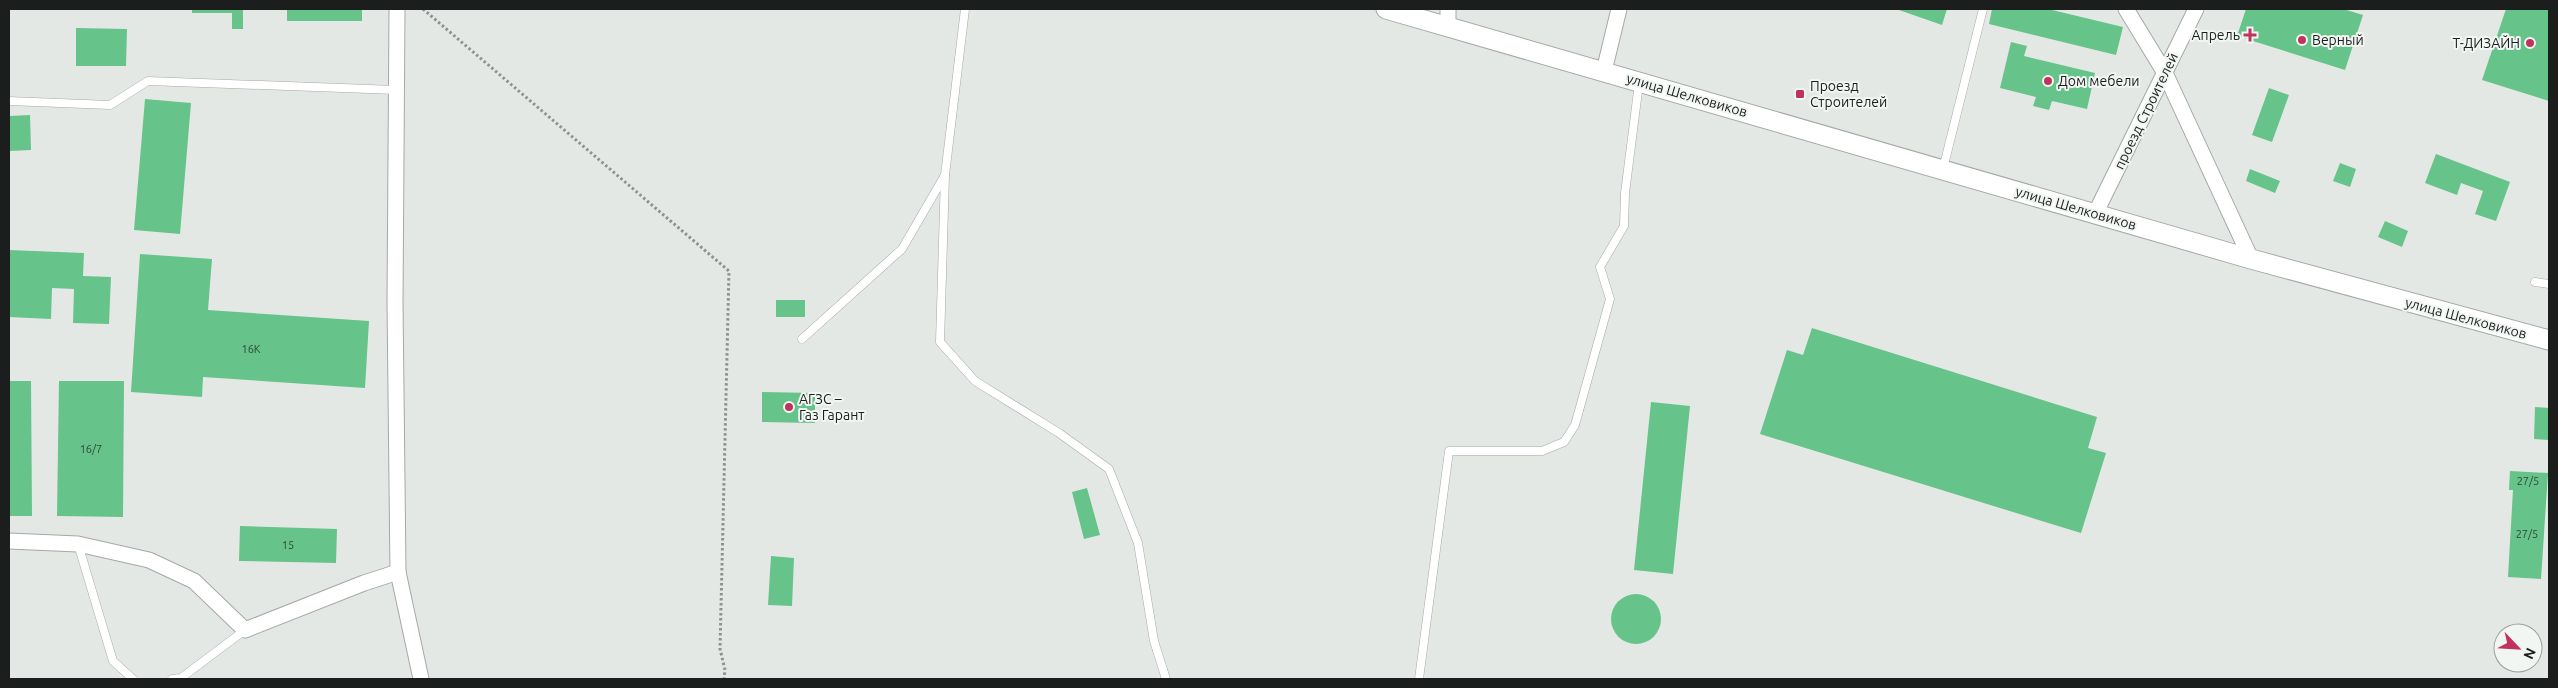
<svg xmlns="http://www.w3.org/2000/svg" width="2558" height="688" viewBox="0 0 2558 688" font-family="Ubuntu,sans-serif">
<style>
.building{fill:#66c38a}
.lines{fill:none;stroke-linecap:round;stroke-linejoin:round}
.service-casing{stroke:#a5a9a6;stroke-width:9}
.minor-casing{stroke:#a5a9a6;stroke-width:17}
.tertiary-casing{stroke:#a5a9a6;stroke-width:21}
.path{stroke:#8e918f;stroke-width:3;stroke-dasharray:2.5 2.5;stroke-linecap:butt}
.service{stroke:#fff;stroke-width:8}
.minor{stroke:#fff;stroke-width:15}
.tertiary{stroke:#fff;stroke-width:19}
.poi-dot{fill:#c1335f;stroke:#f1f6f3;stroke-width:2}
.labels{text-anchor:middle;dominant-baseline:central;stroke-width:4;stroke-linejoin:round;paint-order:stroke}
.number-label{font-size:11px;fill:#2e4738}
.poi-label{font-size:14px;fill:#1c1e1d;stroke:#f1f6f3;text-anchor:start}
.street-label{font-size:14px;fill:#1c1e1d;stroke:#f1f6f3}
</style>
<rect width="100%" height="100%" fill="#e4e8e5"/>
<g class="building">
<path d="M192 9H243V29H232V13H192Z"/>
<rect x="287" y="9" width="75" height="12"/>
<path d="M1896 9H1947L1942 25Z"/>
<path d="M1992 9H2048L2123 27 2116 55 1989 24Z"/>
<path d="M2246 9H2343L2363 15 2345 70 2237 36Z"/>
<path d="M2506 9H2549V101L2482 80Z"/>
<path d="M76 28 127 29 126 66H76Z"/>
<path d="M2011 42 2027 46 2024 56 2095 73 2087 109 2052 101 2049 110 2033 106 2036 97 2000 88Z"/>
<path d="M2269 88 2289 95 2272 142 2252 135Z"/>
<path d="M145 99 191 103 180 234 134 230Z"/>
<path d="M30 115 31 150 9 151V116Z"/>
<path d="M2436 154 2510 182 2496 221 2475 214 2483 191 2461 183 2457 195 2425 183Z"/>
<path d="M2340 163 2356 169 2350 187 2333 181Z"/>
<path d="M2250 169 2280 181 2275 193 2246 181Z"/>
<path d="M2385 221 2408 231 2402 247 2378 237Z"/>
<path d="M9 250 84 253 83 276 111 277 109 324 73 323 74 289 52 288 51 319 9 317Z"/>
<path d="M140 254 212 259 208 310 369 321 365 388 203 377 202 397 131 392Z"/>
<rect x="776" y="300" width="29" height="17"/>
<path d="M1812 328 2097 417 2088 448 2106 453 2081 533 1760 434 1787 350 1803 355Z"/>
<path d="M9 381H31L32 516H9Z"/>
<path d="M59 381H124L123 517 57 516Z"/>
<path d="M762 392 815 393V423L762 422Z"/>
<path d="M1651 402 1690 406 1673 574 1634 570Z"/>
<path d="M2535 407 2549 408V440L2534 439Z"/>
<path d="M2510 471 2548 473 2541 579 2508 577 2513 490H2509Z"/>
<path d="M1087 488 1100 535 1084 539 1072 492Z"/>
<path d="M240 526 337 529 336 563 239 561Z"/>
<path d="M771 556 794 558 792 606 768 605Z"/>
<circle cx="1636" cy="619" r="25"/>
</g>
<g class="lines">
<g class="service-casing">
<g id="service">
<path d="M9 101 110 105 148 81 396 90"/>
<path d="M1943 169 1983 9"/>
<path d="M945 175 940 342 975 381 1059 433 1109 469 1138 543 1154 641 1166 679"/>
<path d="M2535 282 2549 284"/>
<path d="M802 339 902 249 945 175 965 9"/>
<path d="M78 544 113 661 133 679"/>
<path d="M172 679 181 678 245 630"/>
<path d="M1419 679 1449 451H1542L1564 442 1575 425 1610 299 1600 267 1624 226 1625 193 1639 83"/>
</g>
</g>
<g class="minor-casing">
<g id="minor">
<path d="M397 9 395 302 398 572 421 679"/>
<path d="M2126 9 2165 73 2251 259"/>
<path d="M1448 28V9"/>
<path d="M1604 71 1619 9"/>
<path d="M2095 214 2196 9"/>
<path d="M9 541 78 544 149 560 194 581 245 630 364 583 398 572"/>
</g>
</g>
<g class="tertiary-casing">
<path id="tertiary" d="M1386 9 2251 259 2549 340"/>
</g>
<path class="path" d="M423 9 729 271 720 649 725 670 724 679"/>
<use href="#service" class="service"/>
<use href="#minor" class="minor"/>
<use href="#tertiary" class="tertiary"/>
</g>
<g class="poi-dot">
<path d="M2247.5 27.5h5v5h5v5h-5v5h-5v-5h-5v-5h5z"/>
<circle cx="2302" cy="40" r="5"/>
<circle cx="2530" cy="43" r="5"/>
<circle cx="2048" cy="81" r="5"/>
<rect x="1795" y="89" width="10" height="10" rx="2.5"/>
<circle cx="789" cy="407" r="5"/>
</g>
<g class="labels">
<g class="number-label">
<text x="251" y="349">16К</text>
<text x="91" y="449">16/7</text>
<text x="2528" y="481">27/5</text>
<text x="2527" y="534">27/5</text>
<text x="288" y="545">15</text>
</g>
<g class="poi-label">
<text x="2240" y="35" text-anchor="end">Апрель</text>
<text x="2312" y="40">Верный</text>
<text x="2520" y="43" text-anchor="end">Т-ДИЗАЙН</text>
<text x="2058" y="81">Дом мебели</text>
<text x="1810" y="86">Проезд<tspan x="1810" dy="16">Строителей</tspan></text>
<text x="799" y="399">АГЗС –<tspan x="799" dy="16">Газ Гарант</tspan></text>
</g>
<g class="street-label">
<text transform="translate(1687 95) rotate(16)">улица Шелковиков</text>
<text transform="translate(2146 111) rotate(-64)">проезд Строителей</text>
<text transform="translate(2076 208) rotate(16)">улица Шелковиков</text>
<text transform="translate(2466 318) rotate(15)">улица Шелковиков</text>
</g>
</g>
<rect width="2558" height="688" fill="none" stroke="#1c1e1d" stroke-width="20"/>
<g transform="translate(2518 648) rotate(115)"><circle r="24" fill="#f1f6f3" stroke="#9ca09d"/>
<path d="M0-4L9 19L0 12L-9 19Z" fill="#c1335f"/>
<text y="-8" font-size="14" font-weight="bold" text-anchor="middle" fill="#1c1e1d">N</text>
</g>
</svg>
